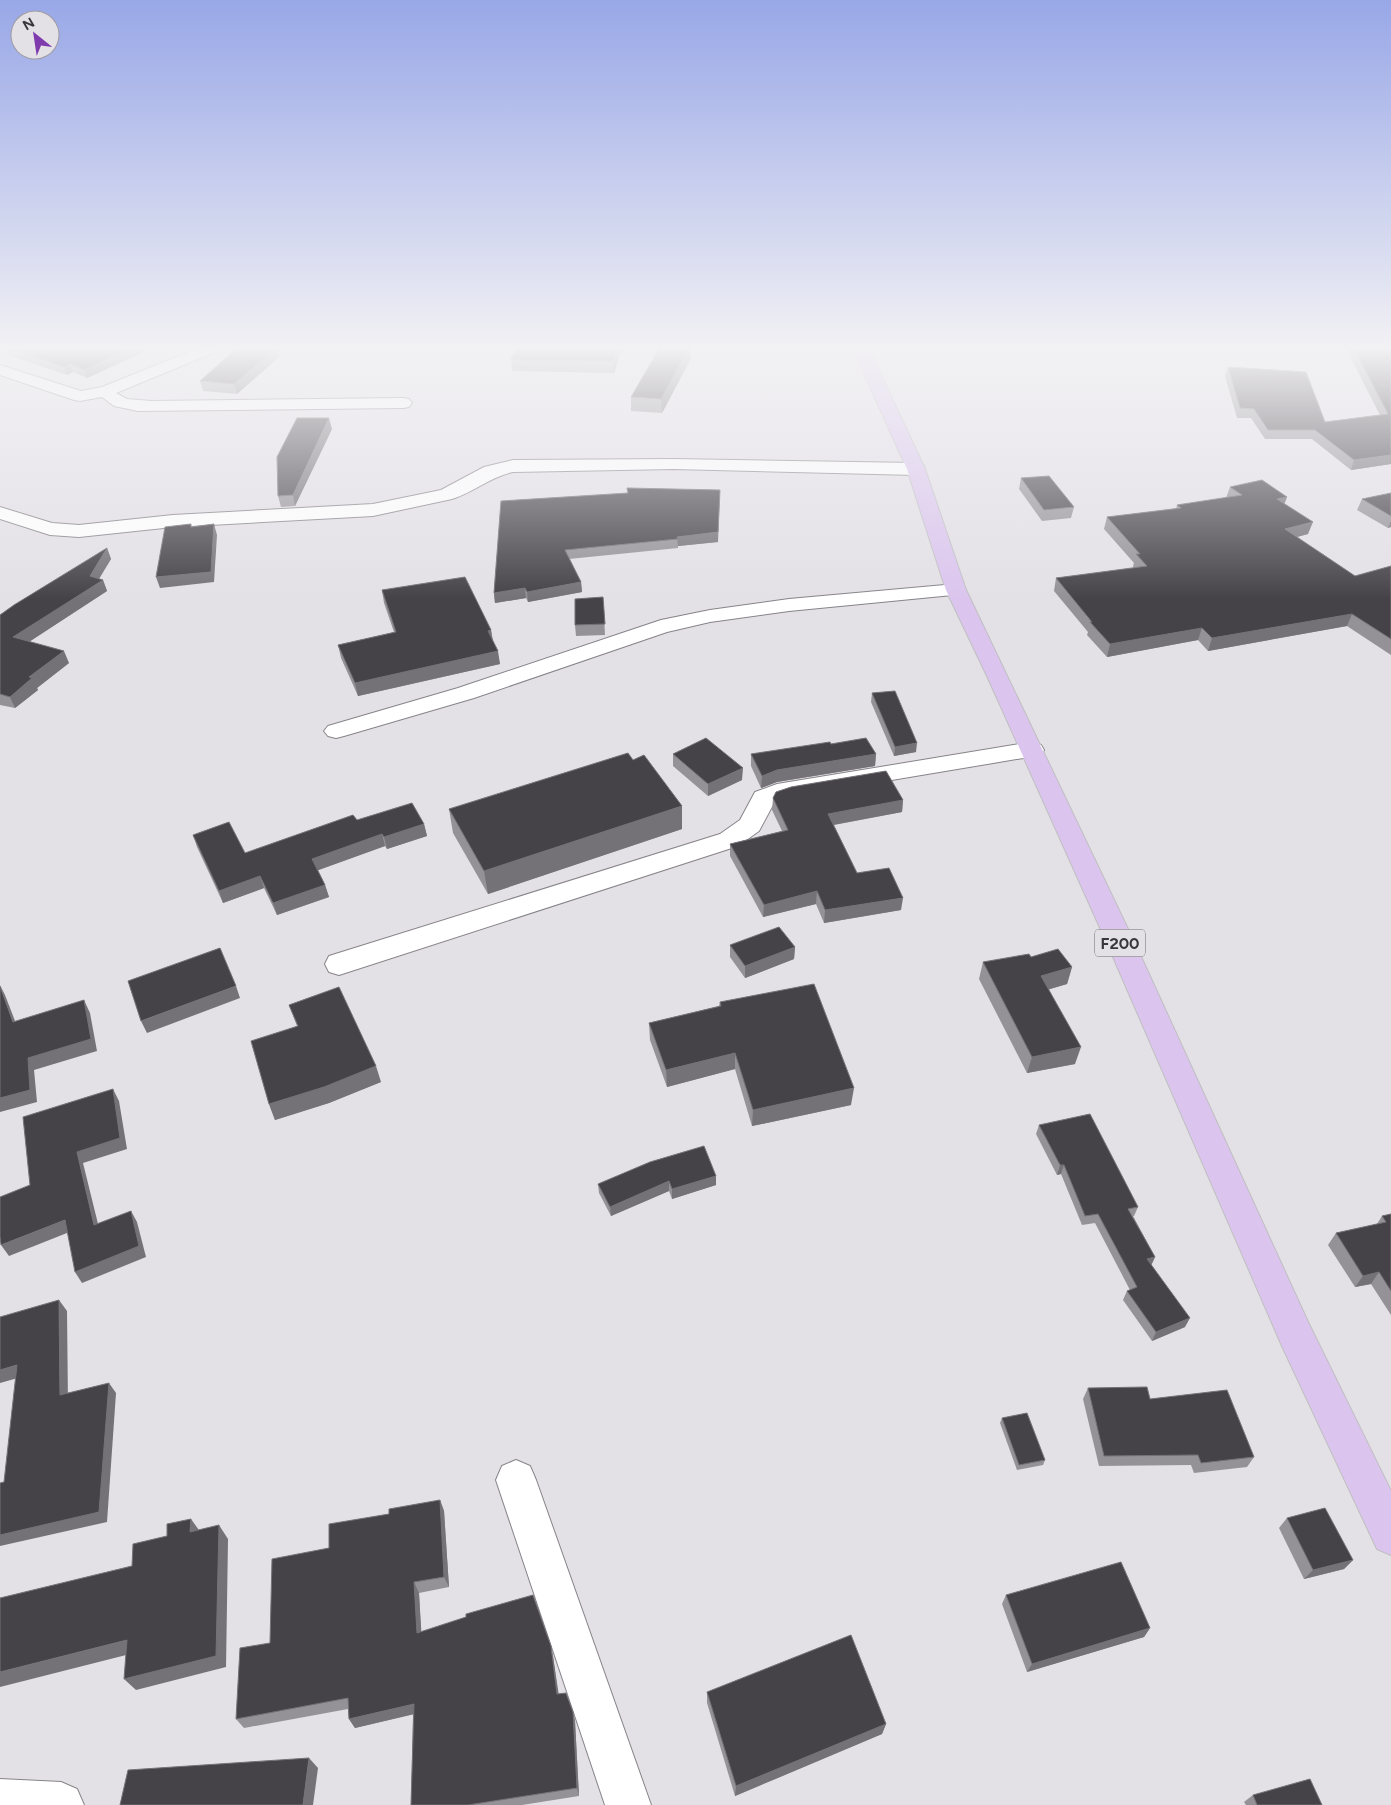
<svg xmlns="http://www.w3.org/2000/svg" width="1391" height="1805" viewBox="0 0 1391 1805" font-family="Figtree,sans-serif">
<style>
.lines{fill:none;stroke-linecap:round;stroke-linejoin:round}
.street-casing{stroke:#878489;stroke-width:2}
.primary-casing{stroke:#bfbfc0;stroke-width:2}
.street{fill:#fff;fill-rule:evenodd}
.primary{fill:#dbc5ee;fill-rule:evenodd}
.wall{fill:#949297}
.shaded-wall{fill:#757277}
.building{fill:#464348;stroke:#757277}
.labels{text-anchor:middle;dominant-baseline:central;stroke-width:5;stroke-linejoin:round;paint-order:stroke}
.shield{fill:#e3e0e6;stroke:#6b6a6d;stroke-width:1}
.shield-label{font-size:16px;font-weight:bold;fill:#383739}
</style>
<rect width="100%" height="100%" fill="#e3e0e6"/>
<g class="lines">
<g class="street-casing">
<g id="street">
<path d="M201 347H222L220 350 116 393 127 399 151 401 403 398 409 399 412 403 409 407 403 408 138 411 114 406 102 397 80 401 74 400 0 375V365L81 391 102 387Z"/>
<path d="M674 459 916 463 923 465 925 469 923 473 916 475 674 469 513 472C490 477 474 492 452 499L373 516 173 527 79 537 50 535 0 519V507L52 523 79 525 173 515 373 504 441 490 484 467 513 460Z"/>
<path d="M956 584 963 586 966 590 963 594 789 611 710 622 667 632 474 698 344 736 336 738 328 736 324 731 328 726 458 688 661 620 710 610 789 599Z"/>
<path d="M1032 742 1041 745 1044 750 1041 755 790 797 774 803 759 831 738 846 339 975 329 972 325 964 329 956 720 834 740 820 755 792 777 784Z"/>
<path d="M516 1460 530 1466 536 1480 651 1805H605L496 1480 502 1466Z"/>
<path d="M0 1779 61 1782 77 1789 84 1805H0Z"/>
</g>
</g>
<g class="primary-casing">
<path id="primary" d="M852 347H868L925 469 966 590 1138 950 1308 1322 1391 1491V1555L1377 1549 1282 1346 1110 950 988 678 946 590 907 469Z"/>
</g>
<use href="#street" class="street"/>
<use href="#primary" class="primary"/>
</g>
<g class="wall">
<path d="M5 347H155L87 378 73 372 67 375 8 355Z"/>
<path d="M516 347H622L614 373 512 371 511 360Z"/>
<path d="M1302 347H1336L1335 349Z"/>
<path d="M1345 347H1391V464L1351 470 1312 439H1265L1251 418H1237L1225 376 1228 367 1325 422 1380 415Z"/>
<path d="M280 356 237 394 203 391 200 381Z"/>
<path d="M691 358 662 413 631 411V397Z"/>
<path d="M332 429 295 506 281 507 278 496Z"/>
<path d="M1021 478 1074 507 1071 518 1042 521 1019 489Z"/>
<path d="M1230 487 1287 497 1284 503 1308 534 1297 537 1355 576 1391 566V655L1347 626 1208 651 1198 640 1107 657 1087 635 1088 632 1054 591 1056 578 1134 568 1133 566 1134 563 1104 529 1107 517 1176 509 1177 505 1226 498Z"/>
<path d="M1391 493V527L1388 528 1357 510 1362 499Z"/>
<path d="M501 501 718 542 678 546V548L569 559 581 582 582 592 528 602 526 598 495 603 494 593Z"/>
<path d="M107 548 111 559 99 579 103 580 107 591 29 642 69 663 37 688 38 690 15 708 0 705V615Z"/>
<path d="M382 590 491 630 493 641 500 664 358 696 341 658 338 645 394 632 384 603Z"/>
<path d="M603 597 605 635 576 636 575 625Z"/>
<path d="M872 693 916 752 894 756 871 702Z"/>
<path d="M831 744 876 754 875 766 777 782 761 788 751 766V754Z"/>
<path d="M673 754 742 780 708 796 673 766Z"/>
<path d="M633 760 682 829 488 894 453 833 449 809Z"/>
<path d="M773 798 903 800 902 812 834 825 857 873 901 910 824 923 816 904 763 917 730 856V844L782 831 772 810Z"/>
<path d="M357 820 424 824 427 836 387 849 385 846 318 870 325 885 329 897 277 915 264 888 223 903 197 847 193 835 245 853Z"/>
<path d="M730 945 795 947 794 959 745 978 730 957Z"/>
<path d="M1031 957 1072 967 1067 984 1049 989 1075 1064 1027 1073 979 979 983 962Z"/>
<path d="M720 1002 851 1105 752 1126 735 1069 667 1087 650 1040 649 1023 719 1006Z"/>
<path d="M289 1005 381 1082 329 1103 275 1120 269 1104 297 1026Z"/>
<path d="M1039 1125 1138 1207 1134 1216H1133L1155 1257 1151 1265 1185 1327 1152 1341 1123 1300 1127 1291 1130 1290 1095 1223 1082 1225 1061 1174 1057 1175 1036 1134Z"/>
<path d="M716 1176V1185L672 1199 669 1191 611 1216 599 1193 598 1184Z"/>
<path d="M1391 1214V1315L1371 1284 1355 1287 1328 1245 1336 1233 1377 1224 1382 1216Z"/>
<path d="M1088 1388 1150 1399 1254 1457 1247 1467 1194 1473 1191 1465 1099 1466 1083 1399Z"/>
<path d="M1002 1418 1045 1460 1043 1465 1017 1470 1000 1423Z"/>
<path d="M440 1500 444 1511 449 1587 419 1593 421 1631 553 1656 558 1694 573 1712 575 1721 579 1796 522 1805H411L413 1714 355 1728 349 1719 348 1709 244 1728 236 1719 270 1643 329 1548 389 1514Z"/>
<path d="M1287 1518 1353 1560 1344 1569 1304 1579 1279 1528Z"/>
<path d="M1006 1595 1150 1628 1144 1637 1027 1672 1002 1604Z"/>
<path d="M707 1692 886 1724 882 1734 735 1796 707 1703Z"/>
<path d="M1253 1795 1322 1805H1246L1244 1802Z"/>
</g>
<g class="shaded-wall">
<path d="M135 347H155L87 378 84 370Z"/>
<path d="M278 347 280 356 237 394 234 384Z"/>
<path d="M618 347H622L614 373 613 361Z"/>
<path d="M690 347H691V358L662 413 661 399Z"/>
<path d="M70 364 73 372 67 375 64 367Z"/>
<path d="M329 418 332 429 295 506 293 495Z"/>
<path d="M1391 455V464L1351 470 1354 460Z"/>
<path d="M720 490 718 542 678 546 677 537Z"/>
<path d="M1287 497 1283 508 1277 499Z"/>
<path d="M1391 521V527L1388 528Z"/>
<path d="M1313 522 1308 534 1281 541 1285 529Z"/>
<path d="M214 524 217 535 214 582 160 588 156 577Z"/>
<path d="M107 548 111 559 95 585 103 580 107 591 18 649 13 637 90 576Z"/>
<path d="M581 582 582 592 528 602 527 592Z"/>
<path d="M525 588 526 598 495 603 494 593Z"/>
<path d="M1352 614 1347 626 1208 651 1212 638Z"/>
<path d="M1202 628 1198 640 1107 657 1110 644Z"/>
<path d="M491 630 493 643 488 631Z"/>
<path d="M64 651 69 663 37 688 38 690 15 708 10 697 29 677Z"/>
<path d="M498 651 500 664 358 696 355 683Z"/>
<path d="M917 743 916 752 894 756 895 747Z"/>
<path d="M876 754 875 766 777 782 761 788 762 776 777 770Z"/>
<path d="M743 768 742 780 708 796V784Z"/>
<path d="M903 800 902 812 827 826 828 814Z"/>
<path d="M682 806V829L488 894 484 871Z"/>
<path d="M424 824 427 836 387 849 384 837Z"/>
<path d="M382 834 385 846 316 871 312 859Z"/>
<path d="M260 876 264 888 223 903 219 891Z"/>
<path d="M325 885 329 897 277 915 273 903Z"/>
<path d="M817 891 816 904 763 917 764 905Z"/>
<path d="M903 898 901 910 824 923 825 910Z"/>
<path d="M795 947 794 959 745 978V966Z"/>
<path d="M1072 967 1067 984 1037 993 1041 976Z"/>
<path d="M0 985 5 995 20 1034 13 1022Z"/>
<path d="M236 986 240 998 147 1033 141 1021Z"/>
<path d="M84 1000 90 1013 97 1051 34 1070 37 1102 0 1112V1098L28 1058Z"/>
<path d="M1081 1047 1075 1064 1027 1073 1032 1057Z"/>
<path d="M735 1053V1069L667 1087 666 1070Z"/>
<path d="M376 1066 381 1082 329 1103 275 1120 269 1104Z"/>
<path d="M854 1088 851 1105 752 1126 753 1110Z"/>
<path d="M113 1089 119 1101 127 1149 83 1163 101 1236 94 1225 77 1152Z"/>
<path d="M1060 1165H1064L1061 1174 1057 1175Z"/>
<path d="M716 1176V1185L672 1199V1189Z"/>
<path d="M669 1181V1191L611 1216 610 1207Z"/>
<path d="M131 1211 137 1222 146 1257 82 1283 75 1272Z"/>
<path d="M65 1220 72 1231 9 1256 1 1245Z"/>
<path d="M1155 1257 1151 1266 1147 1259Z"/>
<path d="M1379 1272 1371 1284 1355 1287 1363 1276Z"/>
<path d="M59 1300 67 1311 68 1405 60 1395Z"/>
<path d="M1190 1318 1185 1327 1152 1341 1156 1332Z"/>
<path d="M17 1365 25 1376 0 1383V1370Z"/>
<path d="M109 1383 116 1393 107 1522 0 1546V1535Z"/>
<path d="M440 1500 444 1511 449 1587 444 1577Z"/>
<path d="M191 1519 201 1533 190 1532Z"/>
<path d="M219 1525 228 1539 226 1667 136 1690 124 1679Z"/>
<path d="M1353 1560 1344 1569 1304 1579 1313 1570Z"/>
<path d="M414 1582 419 1593 422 1643 417 1633Z"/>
<path d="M1150 1628 1144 1637 1027 1672 1032 1664Z"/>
<path d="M127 1640 138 1652 0 1687V1672Z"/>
<path d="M551 1646 553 1656 560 1703 557 1694Z"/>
<path d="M414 1704 419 1713 355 1728 349 1719Z"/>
<path d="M573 1712 575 1721 579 1796 577 1788Z"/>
<path d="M886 1724 882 1734 735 1796 736 1786Z"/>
<path d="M309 1758 318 1768 313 1805H303Z"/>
</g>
<g class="building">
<path d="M5 347H135L84 370 70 364 64 367Z"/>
<path d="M238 347H278L234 384 200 381Z"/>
<path d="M516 347H618L613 361 511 360Z"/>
<path d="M660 347H690L661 399 631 397Z"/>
<path d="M1353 347H1391V455L1354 460 1315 430H1268L1254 409 1240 408 1228 367 1306 372 1325 422 1388 414Z"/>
<path d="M297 418H329L293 495 278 496 277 457Z"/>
<path d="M1049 476 1074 507 1044 510 1021 478Z"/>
<path d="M1262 480 1287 497 1277 499 1313 522 1285 529 1355 576 1391 566V639L1352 614 1212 638 1202 628 1110 644 1090 622H1092L1056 578 1147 566 1136 554H1140L1107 517 1181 508 1177 505 1242 495 1230 487Z"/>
<path d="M627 488 720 490 718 532 677 537 678 539 565 550 581 582 527 592 525 588 494 593 501 501 628 493Z"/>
<path d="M1391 493V516L1362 499Z"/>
<path d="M191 524V527L214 524 211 572 156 577 165 527Z"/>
<path d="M107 548 90 576 103 580 13 637 64 651 29 677 32 678 10 697 0 694V615L14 605Z"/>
<path d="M465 577 491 630 488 631 498 651 355 683 338 645 396 632 382 590Z"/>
<path d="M603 597 605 624 575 625V599Z"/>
<path d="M895 691 917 743 895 747 872 693Z"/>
<path d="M706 738 743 768 708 784 673 754Z"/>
<path d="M866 738 876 754 777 770 762 776 751 754 830 742 831 744Z"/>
<path d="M628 753 633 760 644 755 682 806 484 871 449 809Z"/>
<path d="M886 771 903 800 828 814 857 873 889 868 903 898 825 910 817 891 764 905 730 844 788 830 773 798 776 792 791 787Z"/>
<path d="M412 803 424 824 384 837 382 834 312 859 325 885 273 903 260 876 219 891 193 835 229 822 245 853 353 815 357 820Z"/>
<path d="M779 927 795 947 745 966 730 945Z"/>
<path d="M220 948 236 986 141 1021 128 981Z"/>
<path d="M1058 949 1072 967 1041 976 1081 1047 1032 1057 983 962 1029 954 1031 957Z"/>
<path d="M814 984 854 1088 753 1110 735 1053 666 1070 649 1023 721 1006 720 1002Z"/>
<path d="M0 986 13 1022 84 1000 91 1039 28 1058 30 1090 0 1098Z"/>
<path d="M339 987 376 1066 324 1087 269 1104 251 1041 298 1026 289 1005Z"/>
<path d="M113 1089 120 1138 77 1152 94 1225 131 1211 139 1246 75 1272 65 1220 1 1245 0 1237V1197L30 1185 23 1117Z"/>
<path d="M1090 1114 1138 1207 1128 1209 1155 1257 1147 1259 1190 1318 1156 1332 1127 1291 1137 1287 1098 1214 1085 1216 1064 1165H1060L1039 1125Z"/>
<path d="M704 1146 716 1176 672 1189 669 1181 610 1207 598 1184 650 1162Z"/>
<path d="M1391 1214V1291L1379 1272 1363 1276 1336 1233 1386 1222 1382 1216Z"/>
<path d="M59 1300 60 1395 109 1383 99 1512 0 1535V1483L4 1482 17 1365 0 1370V1317Z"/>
<path d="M1147 1387 1150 1399 1227 1390 1254 1457 1201 1463 1198 1455 1104 1456 1088 1388Z"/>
<path d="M1027 1413 1045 1460 1019 1465 1002 1418Z"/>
<path d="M440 1500 444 1577 414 1582 417 1633 466 1617V1614L533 1595 551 1646 557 1694 566 1693 573 1712 577 1788 468 1805H411L414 1704 349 1719 348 1698 236 1719 240 1648 270 1643 272 1559 329 1548V1524L389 1514V1509Z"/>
<path d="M1325 1508 1353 1560 1313 1570 1287 1518Z"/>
<path d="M191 1519 190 1532 219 1525 216 1656 124 1679 127 1640 0 1672V1598L132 1566 133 1544 167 1536V1524Z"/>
<path d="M1121 1562 1150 1628 1032 1664 1006 1595Z"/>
<path d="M851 1635 886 1724 736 1786 707 1692Z"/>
<path d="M309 1758 303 1805H120L128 1770Z"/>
<path d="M1310 1779 1322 1805H1257L1253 1795Z"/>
</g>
<linearGradient id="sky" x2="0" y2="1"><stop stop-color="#98a7e7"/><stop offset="0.58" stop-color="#f2f1f4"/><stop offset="1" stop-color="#f2f1f4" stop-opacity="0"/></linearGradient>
<rect width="1391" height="599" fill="url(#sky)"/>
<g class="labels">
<rect class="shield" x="1095" y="929.5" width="50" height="27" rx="4"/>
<g class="shield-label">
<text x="1120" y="943">F200</text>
</g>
</g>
<g transform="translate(35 35) rotate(330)"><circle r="24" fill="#e3e0e6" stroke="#9f9ca1"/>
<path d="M0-4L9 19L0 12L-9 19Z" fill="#7f3aae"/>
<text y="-8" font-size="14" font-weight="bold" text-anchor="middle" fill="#383739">N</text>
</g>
</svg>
